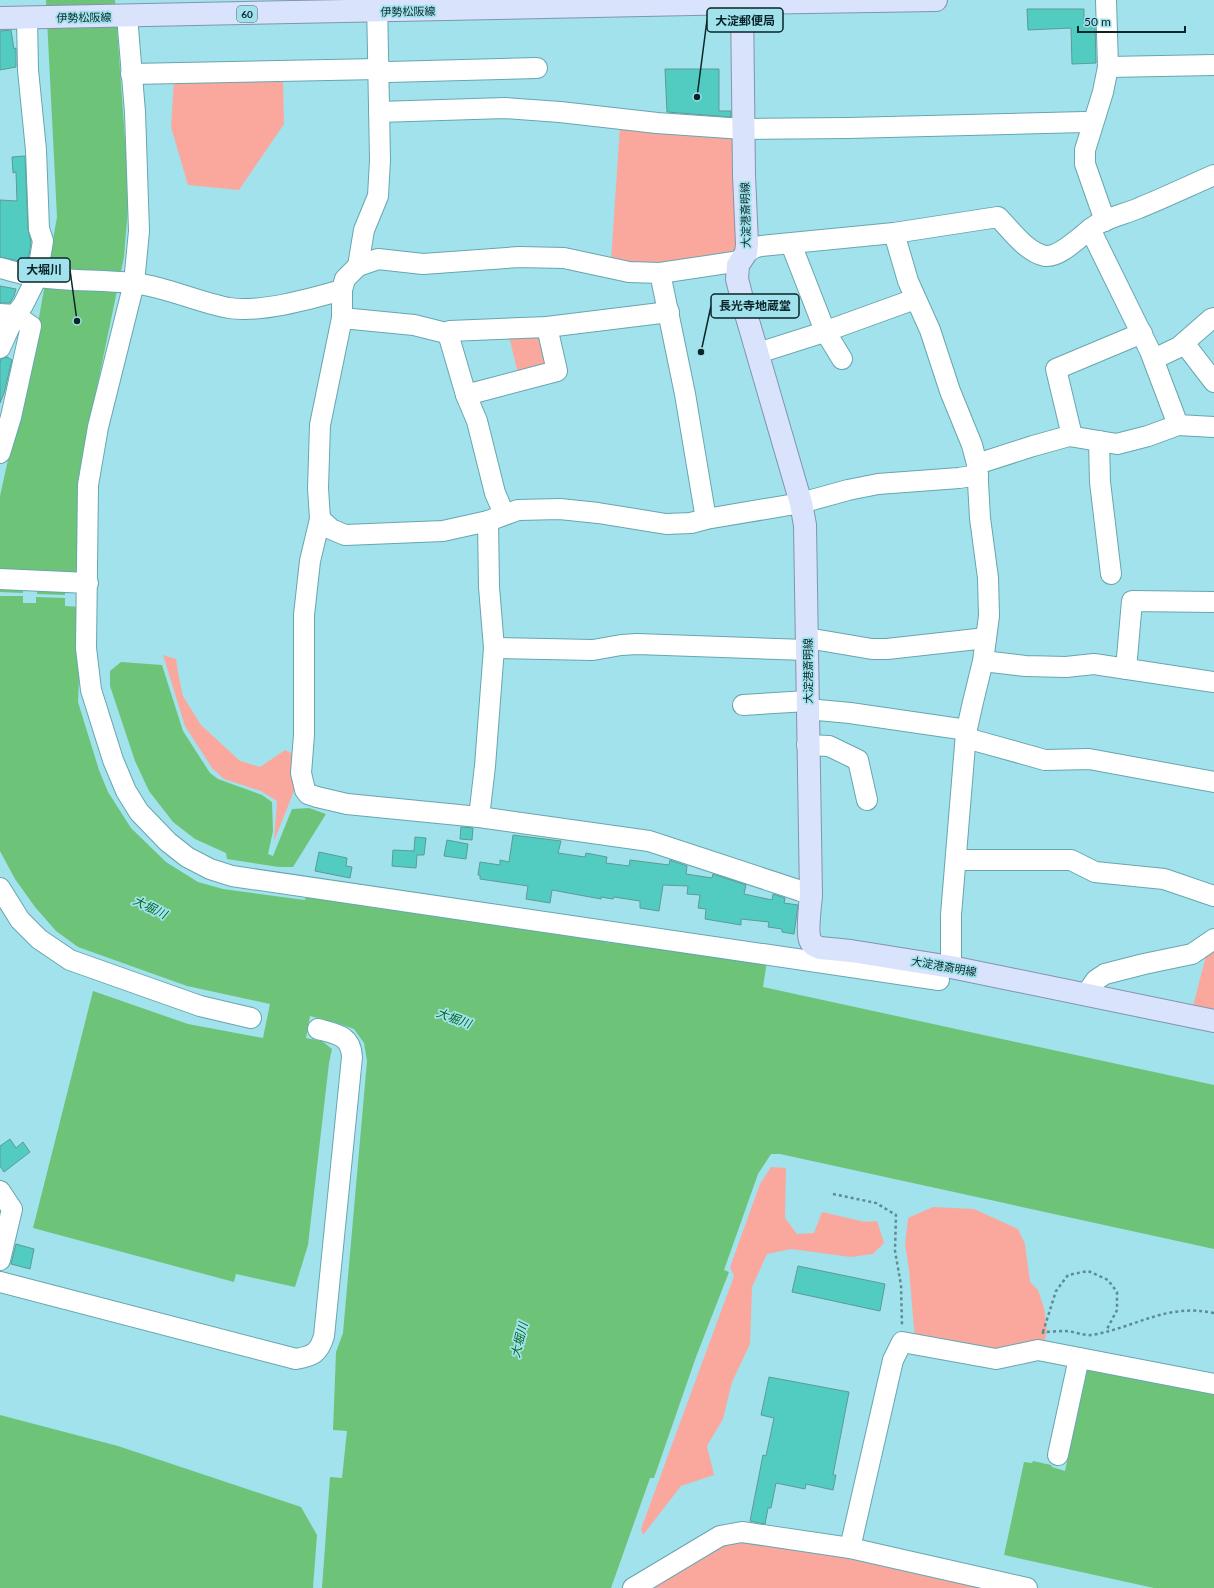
<svg xmlns="http://www.w3.org/2000/svg" width="1214" height="1588" viewBox="0 0 1214 1588" font-family="Lato,'Noto Sans JP',sans-serif">
<style>
.green{fill:#faa89e}
.water{fill:#6dc479}
.building{fill:#52ccc1;stroke:#5c9b94}
.lines{fill:none;stroke-linecap:round;stroke-linejoin:round}
.minor-casing{stroke:#67a6af;stroke-width:22}
.major-casing{stroke:#8094b0;stroke-width:24}
.path{stroke:#5d8c93;stroke-width:2.5;stroke-dasharray:3 3;stroke-linecap:butt}
.minor{stroke:#fff;stroke-width:20}
.major{stroke:#d9e3fb;stroke-width:22}
.labels{text-anchor:middle;dominant-baseline:central;stroke-width:3.5;stroke-linejoin:round;paint-order:stroke}
.shield{fill:#a2e2ec;stroke:#385e64;stroke-width:1}
.shield-label{font-size:10px;font-weight:bold;fill:#0a2529}
.street-label{font-size:11px;fill:#0a2529;stroke:#a2e2ec}
.water-label{font-size:12px;font-style:italic;fill:#056925;stroke:#a2e2ec}
.leader{fill:none;stroke:#0a2529;stroke-width:1.5}
.callout-dot{fill:#0a2529;stroke:#a2e2ec;stroke-width:1.5}
.callout{fill:#a2e2ec;stroke:#0a2529;stroke-width:1.5}
.callout-label{font-size:12px;text-anchor:middle;font-weight:bold;fill:#0a2529}
</style>
<rect width="100%" height="100%" fill="#a2e2ec"/>
<g class="green">
<path d="M278 76 283 83 284 124 239 190 188 185 171 127 174 80Z"/>
<path d="M620 126 736 134 740 248 732 258 661 268 611 261Z"/>
<path d="M541 331 553 369 519 378 508 332Z"/>
<path d="M163 655 176 659 179 678 183 696 201 725 240 761 260 767 285 750 295 755 294 791 274 841 277 801 261 791 224 779 212 768 185 726Z"/>
<path d="M1214 948V1015L1192 1010 1207 952Z"/>
<path d="M771 1167 786 1168 785 1218 797 1234 814 1233 822 1212 865 1222 877 1221 884 1243 873 1254 851 1257 791 1249 767 1254 752 1287 750 1344 732 1382 723 1419 707 1446 714 1475 681 1486 643 1535 641 1529 734 1276 730 1267 760 1184Z"/>
<path d="M933 1207 974 1209 1018 1229 1025 1244 1030 1282 1038 1290 1044 1308 1047 1331 1043 1347 1000 1356 915 1340 909 1269 905 1245 908 1218Z"/>
<path d="M720 1536 1026 1588H633Z"/>
</g>
<g class="water">
<path d="M46 0H115L129 195 124 257 79 474 77 511 84 574 0 576V496L38 323 57 217Z"/>
<path d="M0 583 65 586V595L37 594V590L23 589V593L0 592Z"/>
<path d="M0 596H23V603H36V597L65 598V606L82 607 78 702 99 770 108 792 131 828 166 862 198 882 223 889 305 900 306 895 369 904V907L605 938 604 942 767 961 763 987 1214 1085V1249L780 1154H771L758 1174 724 1270 729 1272 696 1357 654 1478H650L611 1588H322L330 1477 342 1478 347 1431 333 1430 336 1352 343 1333 367 1061 364 1043 354 1029 337 1023 310 1016 306 1038 322 1041 332 1049 329 1063 308 1245 295 1287 236 1274 234 1282 33 1228 93 991 188 1024 263 1038 270 1004 187 986 78 947 56 931 35 907 15 879 0 851Z"/>
<path d="M121 662 162 665 183 731 210 773 218 779 262 795 272 802 273 831 268 854 273 856 292 809 309 808 326 814 293 867H279L227 859 226 853 195 839 173 822 149 791 135 761 110 686V671Z"/>
<path d="M1088 1367 1214 1393V1588H1154L1004 1555 1024 1462 1032 1463 1033 1461 1051 1465 1052 1467 1065 1471Z"/>
<path d="M0 1415 118 1446 301 1507 317 1535 313 1588H0Z"/>
</g>
<g class="building">
<path d="M1027 9H1084V23L1095 22 1096 63 1072 64 1071 28 1028 30Z"/>
<path d="M11 30 14 49 16 48V67L0 70V31Z"/>
<path d="M665 69H719V111H731V117L667 112Z"/>
<path d="M25 156 28 229 31 242 28 261H20L0 257V200L17 201 16 172 13 173 12 157Z"/>
<path d="M0 286 16 289 14 296 10 303H0Z"/>
<path d="M7 357 12 360 4 393 0 403V362L1 359Z"/>
<path d="M461 827 473 828 472 840 460 839Z"/>
<path d="M513 835 561 841 558 853 585 857 586 853 607 857 606 863 629 866 630 860 669 865 670 860 687 866 686 874 712 878 713 874 746 885 744 894 772 900 773 894 785 898 784 903 798 905 794 934 782 932V929L768 927 769 922 741 919V925L705 919 706 909 698 908 700 895 687 894 688 886 663 885 659 911 640 908V901L614 897 613 899 601 897V899L552 890 550 903 526 899 528 886 480 879V875H478L480 862 500 865V860L509 862Z"/>
<path d="M415 837 426 838 424 855H417L416 868 392 866 393 850 414 851Z"/>
<path d="M447 840 468 844 466 859 444 856Z"/>
<path d="M319 852 347 858 346 866 352 867 350 878 315 871Z"/>
<path d="M10 1139 16 1148 23 1142 30 1152 4 1172 0 1166V1146Z"/>
<path d="M16 1244 34 1249 30 1269 11 1264Z"/>
<path d="M798 1266 885 1284 880 1311 792 1292Z"/>
<path d="M769 1377 849 1392 833 1475H836L833 1490 806 1484 805 1489 776 1483 771 1508H768L765 1524 750 1521 763 1455 766 1456 774 1418 761 1415Z"/>
</g>
<g class="lines">
<g class="minor-casing">
<g id="minor">
<path d="M127 16 135 112 139 231 134 283 98 427 88 485 86 648 91 690 113 760 126 791 139 812 168 842 187 857 210 869 232 876 939 980"/>
<path d="M1108 67 1214 65"/>
<path d="M131 74 378 69 388 72 537 68"/>
<path d="M379 112 505 108 560 112 657 123 743 129 848 128 1085 122 1092 124"/>
<path d="M1105 221 1085 164V150L1103 92 1108 67 1106 0"/>
<path d="M1090 229 1150 351 1178 425"/>
<path d="M894 233 908 281 930 330 950 391 972 445 977 464 980 518 988 578 989 616 983 661 973 702 966 733 951 915V967"/>
<path d="M791 244 825 331 842 359"/>
<path d="M746 253 754 248 761 246 894 233 998 217C1011 230 1026 252 1045 256 1061 258 1083 233 1096 225 1109 217 1125 214 1139 208 1164 198 1189 186 1214 175"/>
<path d="M740 261 660 273 629 272 564 258 519 257 423 264 378 259 358 266 345 279 342 290V318L320 425 318 488 320 519 310 561 304 615V735L301 773 305 790 308 794 317 797 347 804 479 817 649 841 801 891 811 896"/>
<path d="M358 266 364 230 378 196 380 160 377 0"/>
<path d="M0 268C12 271 25 275 38 277 69 281 101 280 132 283 165 286 196 302 229 308 261 313 310 299 342 290"/>
<path d="M660 273 685 394 706 519"/>
<path d="M0 314 15 315 31 326 11 417 0 453"/>
<path d="M342 318 414 325 446 333 449 337 466 395 477 421 495 493 504 514"/>
<path d="M446 333 450 331 547 327 669 312"/>
<path d="M1184 343 1214 382"/>
<path d="M0 348 15 315 23 305 37 277 43 241 39 229 36 150 28 70 27 18"/>
<path d="M758 353 821 333 915 299"/>
<path d="M1154 359 1179 347 1211 319 1214 318"/>
<path d="M466 395 557 371 547 327"/>
<path d="M1072 436 1056 369 1142 333"/>
<path d="M1099 441 1100 482 1111 574"/>
<path d="M977 464 1033 446 1069 436 1117 444 1148 436 1178 425 1214 427"/>
<path d="M320 519 331 529 345 535 443 531 488 521 518 510 560 509 598 513 666 524 691 523 706 519 801 503 848 490 878 484 959 478 978 475"/>
<path d="M0 579 88 583"/>
<path d="M807 638 872 649H887L986 638"/>
<path d="M494 648 593 650 621 645 637 644 806 650"/>
<path d="M983 661 1025 666 1066 667 1094 664 1214 682"/>
<path d="M1126 669 1132 601 1214 602"/>
<path d="M743 705 807 701"/>
<path d="M807 709 850 713 967 730"/>
<path d="M966 738 1045 760 1089 759 1214 782"/>
<path d="M807 745 829 746 858 760 867 800"/>
<path d="M479 817 485 766 494 648 489 587 488 521"/>
<path d="M957 860H1071L1095 872 1164 879 1214 896"/>
<path d="M0 888 20 920 39 939 70 960 200 1006 251 1018"/>
<path d="M1086 994 1096 980 1105 974 1144 964 1192 954 1214 939"/>
<path d="M0 1191 12 1209 0 1260"/>
<path d="M0 1282 296 1359C313 1356 319 1353 324 1336L352 1057C351 1035 336 1034 318 1029"/>
<path d="M1058 1455 1079 1358"/>
<path d="M850 1548 893 1360 902 1342 996 1359 1038 1350 1214 1384"/>
<path d="M633 1588 720 1536 742 1532 850 1548 1027 1588"/>
</g>
</g>
<g class="major-casing">
<g id="major">
<path d="M742 0 744 175 747 244 746 253 738 265 737 279 746 314 801 503 805 525 811 896C810 905 807 933 810 940 812 945 815 946 820 948L851 951 951 967 1214 1021"/>
<path d="M0 18 742 3 936 0"/>
</g>
</g>
<g class="path">
<path d="M833 1194 876 1203 896 1215 895 1251 901 1285 902 1326"/>
<path d="M1043 1332 1056 1291 1068 1275 1088 1271 1108 1280 1117 1292V1310L1106 1331"/>
<path d="M1043 1334V1332C1050 1332 1058 1331 1065 1331 1074 1331 1083 1336 1092 1335 1137 1327 1166 1303 1214 1313"/>
</g>
<use href="#minor" class="minor"/>
<use href="#major" class="major"/>
</g>
<g class="labels">
<rect class="shield" x="237" y="6" width="20" height="16" rx="3"/>
<g class="shield-label">
<text x="247" y="14">60</text>
</g>
<g class="street-label">
<text transform="translate(408 11) rotate(-1)">伊勢松阪線</text>
<text transform="translate(84 17) rotate(-1)">伊勢松阪線</text>
<text transform="translate(745 215) rotate(-91)">大淀港斎明線</text>
<text transform="translate(807 671) rotate(-90)">大淀港斎明線</text>
<text transform="translate(944 966) rotate(10)">大淀港斎明線</text>
</g>
<g class="water-label">
<text transform="translate(150 907) rotate(26)">大堀川</text>
<text transform="translate(454 1018) rotate(20)">大堀川</text>
<text transform="translate(519 1340) rotate(-77)">大堀川</text>
</g>
</g>
<path class="leader" d="M697 97L707 20M77 321L70 270M701 352L711 306"/>
<g class="callout-dot">
<circle cx="697" cy="97" r="4"/>
<circle cx="77" cy="321" r="4"/>
<circle cx="701" cy="352" r="4"/>
</g>
<g class="callout">
<rect x="707" y="8" width="76" height="24" rx="4"/>
<rect x="18" y="258" width="52" height="24" rx="4"/>
<rect x="711" y="294" width="88" height="24" rx="4"/>
</g>
<g class="callout-label">
<text x="745" y="25">大淀郵便局</text>
<text x="44" y="274">大堀川</text>
<text x="755" y="310">長光寺地蔵堂</text>
</g>
<path d="M1078 26v6h107v-6" fill="none" stroke="#0a2529" stroke-width="2"/>
<text x="1084" y="26" font-size="12" fill="#0a2529" stroke="#a2e2ec" stroke-width="3" paint-order="stroke">50 m</text>
</svg>
